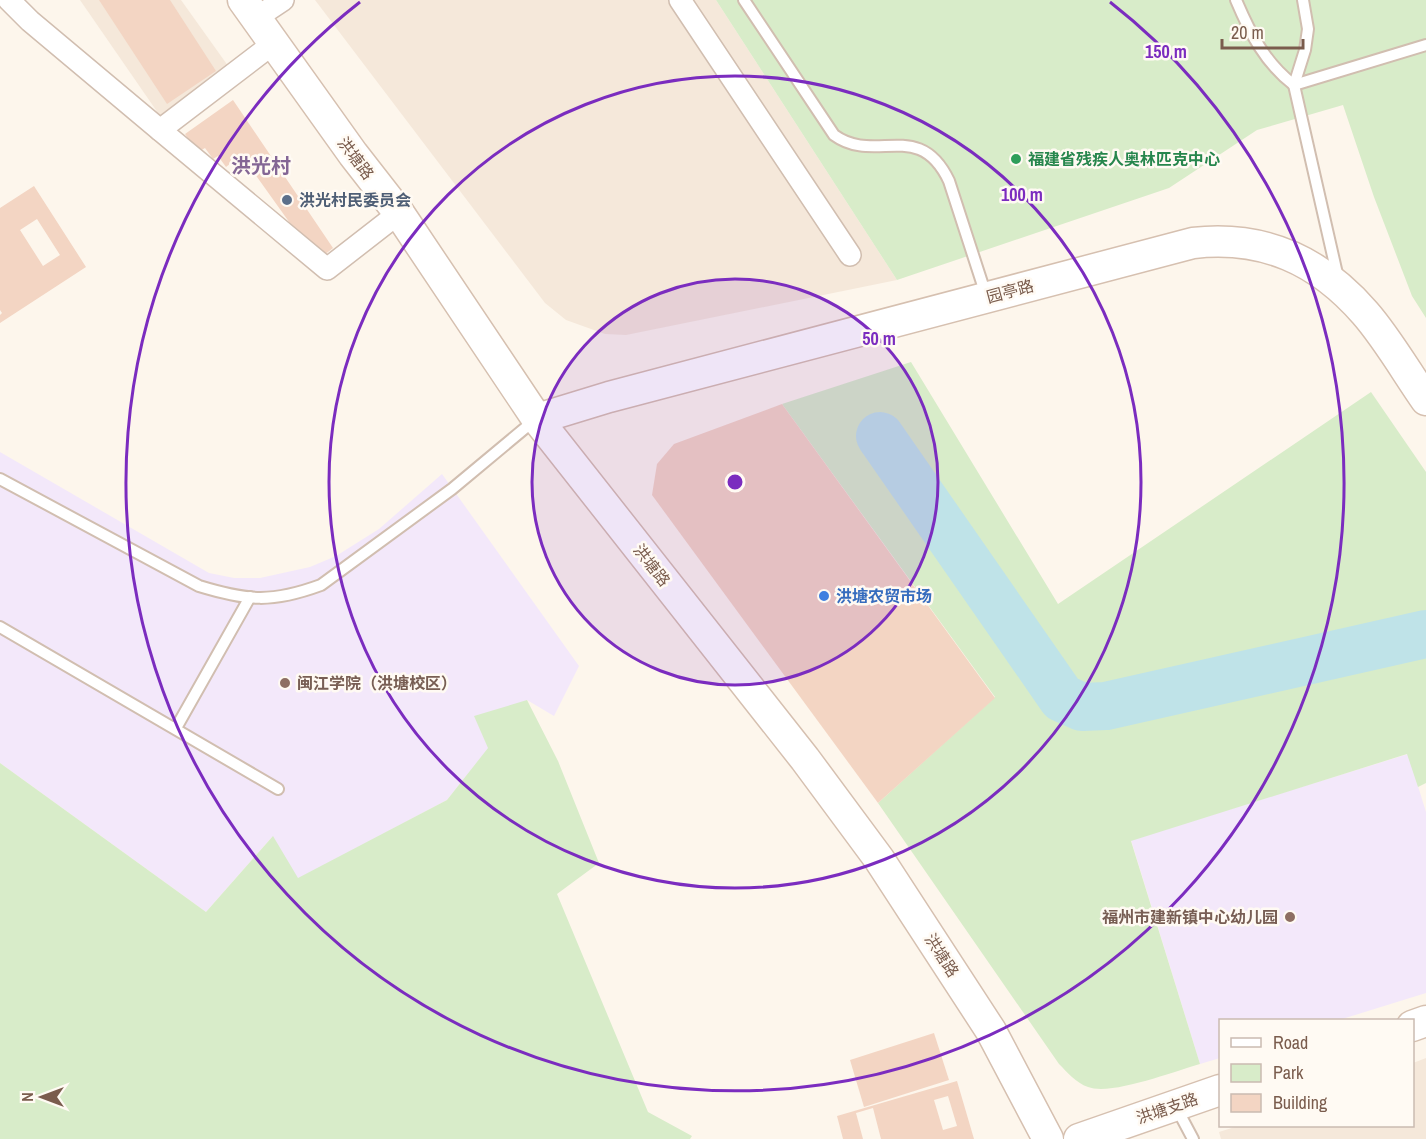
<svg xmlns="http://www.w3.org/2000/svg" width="1426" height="1139" viewBox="0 0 1426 1139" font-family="'Archivo Narrow','Noto Sans SC',sans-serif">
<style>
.residential{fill:#f5e8da}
.education{fill:#f3e8fa}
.green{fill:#d8ecc9}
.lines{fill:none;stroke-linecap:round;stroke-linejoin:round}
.river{stroke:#bfe3e8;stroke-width:48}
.building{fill:#f3d5c3;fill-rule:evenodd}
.lane-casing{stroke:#d1beb0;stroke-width:14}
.street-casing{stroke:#d1beb0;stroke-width:24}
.secondary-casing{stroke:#d6c0b0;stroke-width:33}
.lane{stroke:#fff;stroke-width:10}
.street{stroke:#fff;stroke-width:21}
.secondary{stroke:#fff;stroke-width:30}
.ring{fill:none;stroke:#7b2cbf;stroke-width:3}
.leisure-dot{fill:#2e9e5b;stroke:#fffaf3;stroke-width:2}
.service-dot{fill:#5c6f8a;stroke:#fffaf3;stroke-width:2}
.shop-dot{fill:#3f7fe0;stroke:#fffaf3;stroke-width:2}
.education-dot{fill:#8d6e63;stroke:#fffaf3;stroke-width:2}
.labels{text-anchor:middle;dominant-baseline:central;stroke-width:5;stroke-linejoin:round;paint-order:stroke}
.street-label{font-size:16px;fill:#7a5c4d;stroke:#fffaf3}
.leisure-label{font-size:16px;font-weight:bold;fill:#27864d;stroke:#fffaf3;text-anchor:start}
.service-label{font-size:16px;font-weight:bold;fill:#4e5e75;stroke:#fffaf3;text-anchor:start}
.shop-label{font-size:16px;font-weight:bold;fill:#366cbe;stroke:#fffaf3;text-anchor:start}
.education-label{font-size:16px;font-weight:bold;fill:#785e54;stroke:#fffaf3;text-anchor:start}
.quarter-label{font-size:20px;font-weight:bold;fill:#846695;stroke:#fffaf3}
.centre{fill:#7b2cbf;stroke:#fffaf3;stroke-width:3}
.ring-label{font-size:18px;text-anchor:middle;font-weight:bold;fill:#7b2cbf;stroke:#fffaf3;stroke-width:5;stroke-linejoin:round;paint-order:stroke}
</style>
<rect width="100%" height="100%" fill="#fdf6ec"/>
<g class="residential">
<path d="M80 0H181L236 77 167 126Z"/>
<path d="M315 0H716L897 280 626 335 605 334 566 320 545 303Z"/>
<path d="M1426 1058V1139H1221L1219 1132 1238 1126H1412L1413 1063Z"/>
</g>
<g class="education">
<path d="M0 452 209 573 234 578H260L310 567 336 556 379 529 442 474 579 666 554 716 527 700 447 800 298 879 272 837 206 912 0 763Z"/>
<path d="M1408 754 1426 812V993L1339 1020H1220V1058L1200 1064 1131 840Z"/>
</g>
<g class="green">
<path d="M716 0H1426V318L1412 296 1374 197 1343 105 1257 130 1169 188 897 280Z"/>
<path d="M911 362 1058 604 1371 392 1426 472V783L1418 787 1407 754 1131 841 1200 1064C1175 1071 1111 1096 1088 1087 1076 1083 1067 1072 1059 1064L878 803 995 697 782 404Z"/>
<path d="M527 700 558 761 599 863 557 894 648 1112 692 1136 690 1139H0V763L206 912 273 836 298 878 447 800 488 748 474 716Z"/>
</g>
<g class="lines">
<path class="river" d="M880 436 1062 698 1082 707 1106 706 1426 634"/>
</g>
<g class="building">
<path d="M99 0H170L216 71 167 104Z"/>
<path d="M233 100 333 248 323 256 292 226 252 170 247 174 236 159 226 167 218 156 213 159 205 148 198 152 185 134Z"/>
<path d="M34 186 86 267 0 323V315L2 313 0 310V208ZM37 219 60 255 43 266 20 230Z"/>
<path d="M782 404 995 698 878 803 652 495 657 464 674 444Z"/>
<path d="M934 1033 949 1080 864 1107 850 1060Z"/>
<path d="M957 1081 974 1139H881L873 1108 856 1113 863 1139H843L837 1116ZM948 1096 957 1126 943 1130 934 1100Z"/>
</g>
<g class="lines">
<g class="lane-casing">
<g id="lane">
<path d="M744 0 834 135C875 165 919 118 949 181L986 295"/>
<path d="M1236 0C1250 33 1265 63 1294 85"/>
<path d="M1303 0 1308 29 1305 50 1294 85 1338 278"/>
<path d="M1294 85 1426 45"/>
<path d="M0 479 199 586C248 601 272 603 321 585L452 489 536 419"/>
<path d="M0 627 278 789"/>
<path d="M176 728 250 597"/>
<path d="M1176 1107 1193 1139"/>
</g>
</g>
<g class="street-casing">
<g id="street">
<path d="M9 0 30 21 160 130 274 43"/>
<path d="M680 0 850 255"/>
<path d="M256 18 283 0"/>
<path d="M160 130 327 269 399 213"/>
</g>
</g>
<g class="secondary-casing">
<g id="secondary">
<path d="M243 0 353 154 399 213 537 419 805 759 879 859 991 1031 1048 1139"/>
<path d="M537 419 609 397 1193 243C1264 235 1319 260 1365 313 1387 338 1407 373 1426 400"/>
<path d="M1412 1026 1426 1021"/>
<path d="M1079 1139 1220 1090"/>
</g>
</g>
<use href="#lane" class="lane"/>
<use href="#street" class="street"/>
<use href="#secondary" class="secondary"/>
</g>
<circle cx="735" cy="482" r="203" fill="#7b2cbf" fill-opacity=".12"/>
<g class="ring">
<circle cx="735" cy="482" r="203"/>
<circle cx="735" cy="482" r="406"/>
<path d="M1110 2A609 609 0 1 1 360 2"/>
</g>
<circle class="leisure-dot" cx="1016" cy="159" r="6"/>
<circle class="service-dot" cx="287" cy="200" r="6"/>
<circle class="shop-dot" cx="824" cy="596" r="6"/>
<g class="education-dot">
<circle cx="285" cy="683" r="6"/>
<circle cx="1290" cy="917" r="6"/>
</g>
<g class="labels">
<g class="street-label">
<text transform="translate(356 158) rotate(53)">洪塘路</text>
<text transform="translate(1010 291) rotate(-15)">园亭路</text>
<text transform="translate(652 565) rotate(52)">洪塘路</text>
<text transform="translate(942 955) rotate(57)">洪塘路</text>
<text transform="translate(1167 1108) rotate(-19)">洪塘支路</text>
</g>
<g class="leisure-label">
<text x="1028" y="159">福建省残疾人奥林匹克中心</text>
</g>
<g class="service-label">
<text x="299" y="200">洪光村民委员会</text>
</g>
<g class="shop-label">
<text x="836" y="596">洪塘农贸市场</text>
</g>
<g class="education-label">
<text x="297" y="683">闽江学院（洪塘校区）</text>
<text x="1278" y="917" text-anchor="end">福州市建新镇中心幼儿园</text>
</g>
<g class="quarter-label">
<text x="261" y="165">洪光村</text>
</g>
</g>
<circle cx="735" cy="482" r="9" class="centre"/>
<g class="ring-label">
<text x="1166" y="58">150 m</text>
<text x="1022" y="201">100 m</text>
<text x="879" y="345">50 m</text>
</g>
<rect x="1219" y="1019" width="195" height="108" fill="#fffaf3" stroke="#cabbb1" stroke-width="1.5"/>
<rect x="1231" y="1038" width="30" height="9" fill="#ffffff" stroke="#cabbb1" stroke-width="1.5"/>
<text x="1273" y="1049" font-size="18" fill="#7a5c4d">Road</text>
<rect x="1231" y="1064" width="30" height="18" fill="#d8ecc9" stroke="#cabbb1" stroke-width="1.5"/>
<text x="1273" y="1079" font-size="18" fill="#7a5c4d">Park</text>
<rect x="1231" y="1094" width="30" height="18" fill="#f3d5c3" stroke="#cabbb1" stroke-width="1.5"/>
<text x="1273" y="1109" font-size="18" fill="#7a5c4d">Building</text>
<g transform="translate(42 1097) rotate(270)" stroke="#fffaf3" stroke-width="4.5" paint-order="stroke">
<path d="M0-4.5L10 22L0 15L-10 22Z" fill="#7a5c4d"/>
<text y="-9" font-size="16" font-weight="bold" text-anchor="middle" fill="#7a5c4d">N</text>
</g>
<path d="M1222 39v9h81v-9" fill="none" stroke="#7a5c4d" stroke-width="3"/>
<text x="1231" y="39" font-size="18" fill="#7a5c4d" stroke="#fffaf3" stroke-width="4.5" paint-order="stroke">20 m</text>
</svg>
